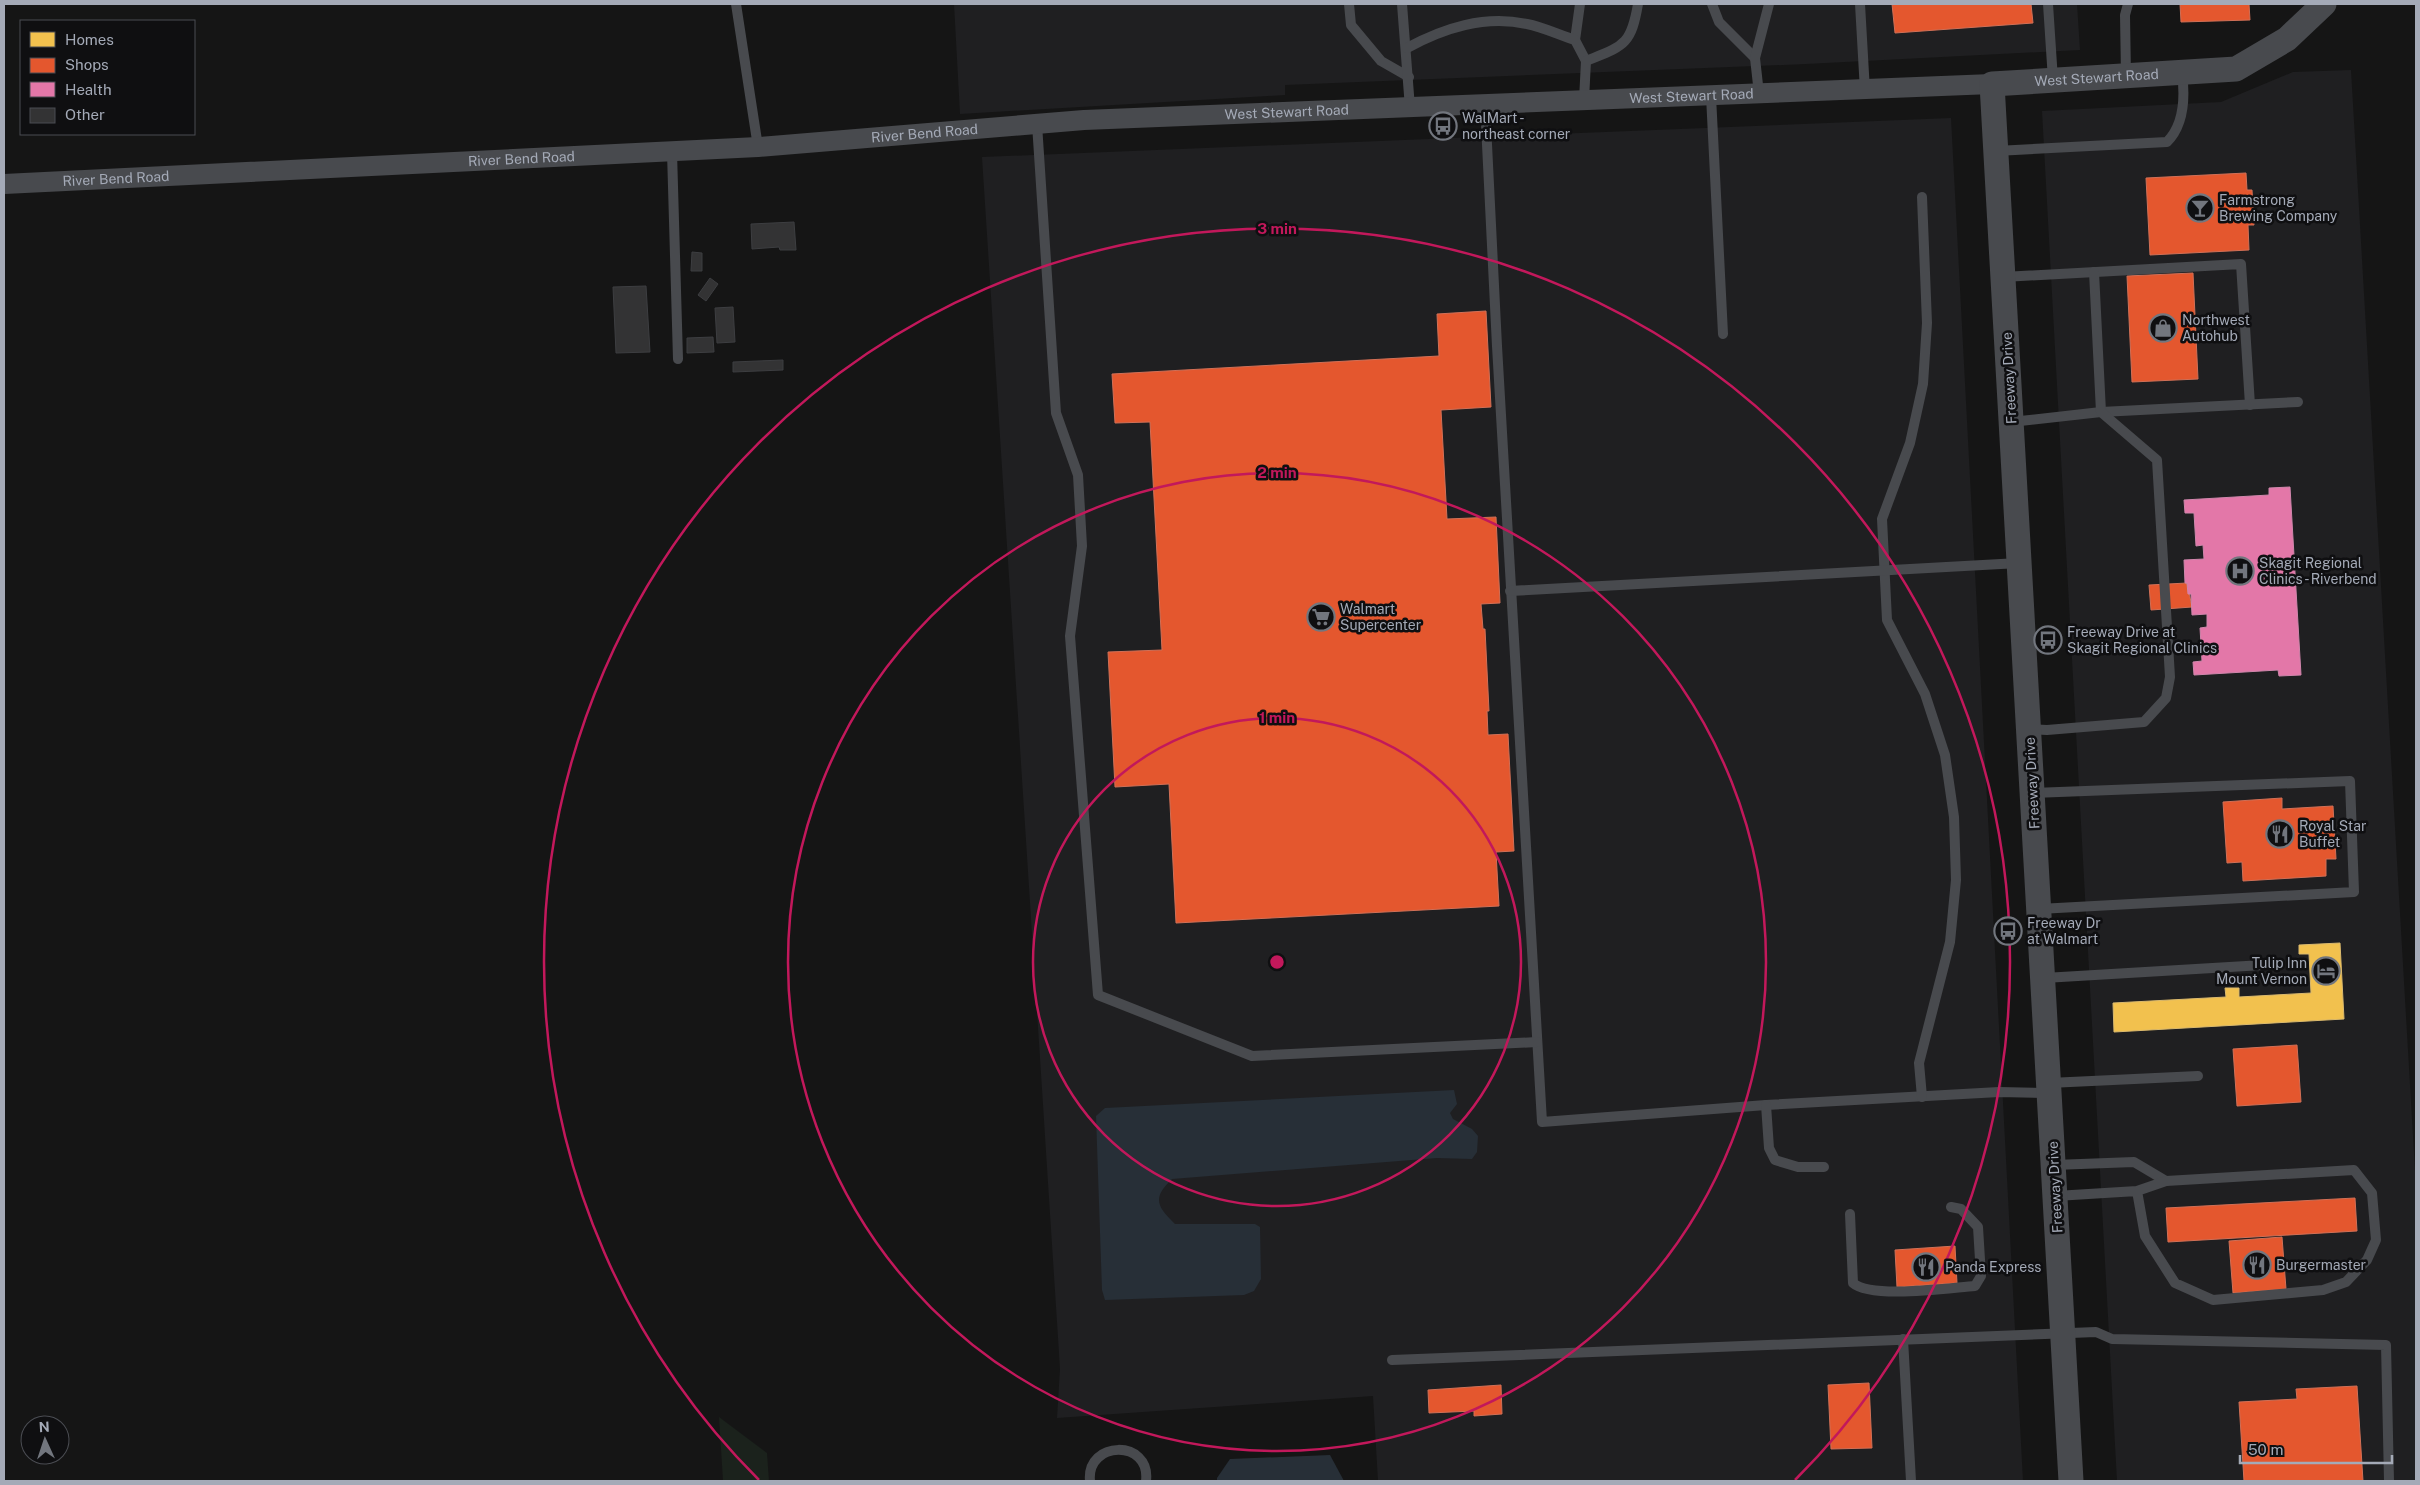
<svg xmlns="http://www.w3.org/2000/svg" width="2420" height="1485" viewBox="0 0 2420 1485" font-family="'Public Sans',sans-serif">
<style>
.built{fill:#1f1f21}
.green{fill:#1b221c}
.water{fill:#272f37}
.homes{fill:#f2c14e;stroke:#dbba6e}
.shops{fill:#e4572e;stroke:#d17057}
.health{fill:#e377a8;stroke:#d086ac}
.building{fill:#333334;stroke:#3d3e41}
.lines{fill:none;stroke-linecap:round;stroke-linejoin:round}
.service{stroke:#484a4e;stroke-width:10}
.minor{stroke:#484a4e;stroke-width:20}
.tertiary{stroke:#484a4e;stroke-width:25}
.ring{fill:none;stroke:#c2185b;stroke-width:2.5}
.labels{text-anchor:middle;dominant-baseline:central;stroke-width:5;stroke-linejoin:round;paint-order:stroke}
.street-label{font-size:14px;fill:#a4aab7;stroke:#0f0f11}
.poi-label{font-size:14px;fill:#a4aab7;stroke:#0f0f11;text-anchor:start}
.centre{fill:#c2185b;stroke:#0f0f11;stroke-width:2.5}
.ring-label{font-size:15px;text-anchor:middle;font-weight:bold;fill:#c2185b;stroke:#0f0f11;stroke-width:5;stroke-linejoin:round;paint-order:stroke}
</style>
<rect width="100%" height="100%" fill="#151515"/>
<g class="built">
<path d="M954 4H2077L2080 50 1806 64 1285 85V95L960 114Z"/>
<path d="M2351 70 2416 1188V1481H2117L2042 111 2221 102 2293 72Z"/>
<path d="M1951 118 2023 1481H1378L1373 1396 1057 1418 1060 1369 982 157Z"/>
</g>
<path class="green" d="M719 1417 767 1453 769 1481H723Z"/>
<g class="water">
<path d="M1454 1090 1457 1104 1450 1113 1453 1119 1472 1129 1478 1136 1477 1152 1472 1159 1437 1158 1172 1179C1151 1199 1158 1207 1175 1224H1255L1260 1227 1261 1279 1254 1291 1244 1295 1105 1300 1102 1290 1096 1116 1105 1108Z"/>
<path d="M1330 1455 1344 1481H1217V1478L1230 1459Z"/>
</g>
<path class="homes" d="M2340 943 2344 1019 2114 1032 2113 1003 2226 997 2225 988H2239V997L2311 993 2309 954H2299V945Z"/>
<g class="shops">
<path d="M1892 4H2031L2033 23 1895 33Z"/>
<path d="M2180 4H2249L2250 20 2181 22Z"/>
<path d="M2246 173 2247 190H2252L2254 225H2248L2249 250 2150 255 2146 178Z"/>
<path d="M2193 273 2198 379 2132 382 2127 276Z"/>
<path d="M1486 311 1491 407 1441 410 1447 519 1496 517 1500 603 1481 604 1483 629H1485L1489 711H1487L1488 735 1508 734 1514 851 1496 852 1499 906 1176 923 1169 784 1115 787 1108 652 1162 650 1150 422 1115 423 1112 374 1439 356 1437 314Z"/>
<path d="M2187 583 2192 607 2151 610 2149 585Z"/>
<path d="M2282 798V809L2333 806 2336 859H2326V876L2243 881 2242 862 2227 863 2223 802Z"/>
<path d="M2297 1045 2301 1102 2237 1106 2233 1049Z"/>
<path d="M2355 1198 2357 1231 2168 1242 2166 1208Z"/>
<path d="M2282 1237 2286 1289 2233 1293 2229 1241Z"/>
<path d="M1955 1246 1957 1283 1897 1287 1895 1250Z"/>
<path d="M1869 1383 1872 1448 1831 1449 1828 1385Z"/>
<path d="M1501 1385 1502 1414 1474 1416V1411L1429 1413 1428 1390Z"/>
<path d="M2357 1386 2363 1481H2244L2239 1402 2297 1399 2296 1389Z"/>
</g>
<path class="health" d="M2290 487 2301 675 2279 676 2278 670 2194 675 2193 662 2202 661 2200 628 2207 627V614L2192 615 2191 594H2188L2187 583H2185L2184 560 2204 559 2203 545 2196 546 2194 513H2185L2184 500 2269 495V488Z"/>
<g class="building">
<path d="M794 222 796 250H780L779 247 752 249 751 224Z"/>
<path d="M692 252 702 253V271H691Z"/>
<path d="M710 278 718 284 706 301 698 295Z"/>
<path d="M646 286 650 352 616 353 613 287Z"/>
<path d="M733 307 735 342 717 343 715 308Z"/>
<path d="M713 337 714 352 687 353V338Z"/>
<path d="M783 360V370L733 372V362Z"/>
</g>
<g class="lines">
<g class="service">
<path d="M736 4 758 147"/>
<path d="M1349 4 1351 25 1381 61 1409 77"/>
<path d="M1402 4 1410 108"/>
<path d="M1712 4 1719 22 1755 58"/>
<path d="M1860 4 1865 91"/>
<path d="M2048 4 2053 80"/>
<path d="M1575 40 1580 4"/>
<path d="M1407 48C1444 28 1484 15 1527 24 1543 27 1559 35 1575 40L1586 61"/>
<path d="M2126 76 2125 15 2128 4"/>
<path d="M1759 94 1755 58 1769 4"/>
<path d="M1711 96 1723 334"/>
<path d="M1584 100 1586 61C1623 46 1631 46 1638 4"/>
<path d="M1485 104 1497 346 1542 1122 1766 1105 1999 1092 2049 1093"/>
<path d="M1037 124 1056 413 1078 475 1082 546 1070 636 1098 995 1252 1056 1537 1042"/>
<path d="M1996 151 2167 142C2184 125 2185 96 2182 73"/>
<path d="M672 152 678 359"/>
<path d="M1922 197 1927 323 1923 384 1910 443 1882 519 1887 620 1925 694 1945 755 1954 817 1956 880 1950 942 1919 1063 1922 1097"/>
<path d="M2003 277 2241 264 2250 405"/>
<path d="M2011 422 2101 412 2298 402"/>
<path d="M1510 591 2019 563"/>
<path d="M2029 729 2047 730 2144 722 2166 698 2170 677 2157 460 2101 412 2094 272"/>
<path d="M2033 793 2350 781 2354 892 2039 909"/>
<path d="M2044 978 2280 964"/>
<path d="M2049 1083 2198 1076"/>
<path d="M1766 1105 1769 1148 1775 1160 1798 1167H1824"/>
<path d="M2054 1165 2134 1162 2166 1181"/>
<path d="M2056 1196 2137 1191 2166 1181 2354 1170 2372 1193 2376 1240 2367 1260 2346 1282 2323 1290 2213 1300 2175 1283 2145 1236 2137 1191"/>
<path d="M1850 1214 1853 1283C1871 1299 1948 1288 1975 1286L1981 1276 1978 1227 1961 1209 1951 1207"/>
<path d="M1903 1339 1911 1481"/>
<path d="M1392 1360 2096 1332 2112 1339 2386 1345 2389 1481"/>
<path d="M1090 1481C1086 1440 1151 1439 1146 1481"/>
</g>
<path class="minor" id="s1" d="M4 184 758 147 1084 120 1992 84"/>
<path class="tertiary" id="s2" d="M2071 1481 1992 84 2236 69 2287 39 2324 4"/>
</g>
<g class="ring">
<circle cx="1277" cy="962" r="244"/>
<circle cx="1277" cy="962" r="489"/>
<path d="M759 1480A733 733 0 1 1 1795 1480"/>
</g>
<defs>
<g id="bus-ring" transform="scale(1.4375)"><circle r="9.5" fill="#0f0f11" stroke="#72767e" stroke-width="1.5"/><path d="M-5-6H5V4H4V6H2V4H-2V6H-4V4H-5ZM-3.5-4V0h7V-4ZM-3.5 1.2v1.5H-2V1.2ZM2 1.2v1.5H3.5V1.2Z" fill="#72767e"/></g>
<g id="bar-ring" transform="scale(1.4375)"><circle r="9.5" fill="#0f0f11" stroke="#72767e" stroke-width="1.5"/><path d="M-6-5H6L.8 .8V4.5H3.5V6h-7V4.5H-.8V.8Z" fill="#72767e"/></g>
<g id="shop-ring" transform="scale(1.4375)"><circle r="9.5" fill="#0f0f11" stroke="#72767e" stroke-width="1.5"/><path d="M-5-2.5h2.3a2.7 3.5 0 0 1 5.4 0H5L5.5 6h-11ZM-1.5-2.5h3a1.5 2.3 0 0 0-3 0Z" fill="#72767e"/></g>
<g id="hospital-ring" transform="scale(1.4375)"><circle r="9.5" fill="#0f0f11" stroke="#72767e" stroke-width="1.5"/><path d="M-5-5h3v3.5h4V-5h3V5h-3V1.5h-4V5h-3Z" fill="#72767e"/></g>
<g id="supermarket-ring" transform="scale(1.4375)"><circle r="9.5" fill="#0f0f11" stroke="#72767e" stroke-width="1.5"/><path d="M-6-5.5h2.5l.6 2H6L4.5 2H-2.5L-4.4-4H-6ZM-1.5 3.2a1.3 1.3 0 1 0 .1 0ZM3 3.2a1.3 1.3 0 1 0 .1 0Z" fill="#72767e"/></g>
<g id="restaurant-ring" transform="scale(1.4375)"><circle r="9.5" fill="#0f0f11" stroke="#72767e" stroke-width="1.5"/><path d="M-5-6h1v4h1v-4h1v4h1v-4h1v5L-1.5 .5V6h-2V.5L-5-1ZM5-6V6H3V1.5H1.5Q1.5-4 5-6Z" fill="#72767e"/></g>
<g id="hotel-ring" transform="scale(1.4375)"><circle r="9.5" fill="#0f0f11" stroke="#72767e" stroke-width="1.5"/><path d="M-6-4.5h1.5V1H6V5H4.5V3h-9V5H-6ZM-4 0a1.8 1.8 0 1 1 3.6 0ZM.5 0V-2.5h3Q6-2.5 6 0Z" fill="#72767e"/></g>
</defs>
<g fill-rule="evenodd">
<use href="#bus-ring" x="1443" y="126"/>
<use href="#bar-ring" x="2200" y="208"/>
<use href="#shop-ring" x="2163" y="328"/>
<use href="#hospital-ring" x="2240" y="571"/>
<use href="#supermarket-ring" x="1321" y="617"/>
<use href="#bus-ring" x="2048" y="640"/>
<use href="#restaurant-ring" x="2280" y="834"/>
<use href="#bus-ring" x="2008" y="931"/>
<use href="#hotel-ring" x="2326" y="971"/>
<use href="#restaurant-ring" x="2257" y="1265"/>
<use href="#restaurant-ring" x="1926" y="1267"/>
</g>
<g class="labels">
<g class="street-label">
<text stroke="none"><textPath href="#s2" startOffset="1504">West Stewart Road</textPath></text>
<text stroke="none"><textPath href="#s1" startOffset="1690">West Stewart Road</textPath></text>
<text stroke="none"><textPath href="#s1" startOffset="1285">West Stewart Road</textPath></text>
<text stroke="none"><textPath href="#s1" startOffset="922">River Bend Road</textPath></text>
<text stroke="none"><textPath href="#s1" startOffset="518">River Bend Road</textPath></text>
<text stroke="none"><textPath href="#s1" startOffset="112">River Bend Road</textPath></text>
<text transform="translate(2009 378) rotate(-93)">Freeway Drive</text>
<text transform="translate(2032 783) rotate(-93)">Freeway Drive</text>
<text transform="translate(2055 1187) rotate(-93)">Freeway Drive</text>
</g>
<g class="poi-label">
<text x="1462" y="118">WalMart -<tspan x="1462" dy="16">northeast corner</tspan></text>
<text x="2219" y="200">Farmstrong<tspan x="2219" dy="16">Brewing Company</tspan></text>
<text x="2182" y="320">Northwest<tspan x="2182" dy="16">Autohub</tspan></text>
<text x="2259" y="563">Skagit Regional<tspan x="2259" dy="16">Clinics - Riverbend</tspan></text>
<text x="1340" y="609">Walmart<tspan x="1340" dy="16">Supercenter</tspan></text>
<text x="2067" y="632">Freeway Drive at<tspan x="2067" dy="16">Skagit Regional Clinics</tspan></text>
<text x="2299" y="826">Royal Star<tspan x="2299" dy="16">Buffet</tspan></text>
<text x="2027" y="923">Freeway Dr<tspan x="2027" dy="16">at Walmart</tspan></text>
<text x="2307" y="963" text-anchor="end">Tulip Inn<tspan x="2307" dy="16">Mount Vernon</tspan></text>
<text x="2276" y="1265">Burgermaster</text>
<text x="1945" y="1267">Panda Express</text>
</g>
</g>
<circle cx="1277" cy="962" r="8" class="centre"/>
<g class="ring-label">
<text x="1277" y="234">3 min</text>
<text x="1277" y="478">2 min</text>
<text x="1277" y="723">1 min</text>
</g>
<rect width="2420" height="1485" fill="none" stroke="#a4aab7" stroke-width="10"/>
<rect x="20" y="20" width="175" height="115" fill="#0f0f11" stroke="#4b4d53"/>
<rect x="30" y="32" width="25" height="15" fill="#f2c14e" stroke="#4b4d53"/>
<text x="65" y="45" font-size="15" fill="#a4aab7">Homes</text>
<rect x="30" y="58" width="25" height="15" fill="#e4572e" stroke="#4b4d53"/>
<text x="65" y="70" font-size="15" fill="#a4aab7">Shops</text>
<rect x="30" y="82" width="25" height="15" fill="#e377a8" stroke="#4b4d53"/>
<text x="65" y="95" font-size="15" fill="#a4aab7">Health</text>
<rect x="30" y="108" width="25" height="15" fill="#333334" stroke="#4b4d53"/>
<text x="65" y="120" font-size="15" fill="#a4aab7">Other</text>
<g transform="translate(45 1440) rotate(357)"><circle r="24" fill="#0f0f11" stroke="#4b4d53"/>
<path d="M0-4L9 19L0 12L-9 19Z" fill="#72767e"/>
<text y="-8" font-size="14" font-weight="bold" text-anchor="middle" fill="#a4aab7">N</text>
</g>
<path d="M2240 1455v8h152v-8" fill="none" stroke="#a4aab7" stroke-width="2.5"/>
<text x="2248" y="1455" font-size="15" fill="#a4aab7" stroke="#0f0f11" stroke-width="4" paint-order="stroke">50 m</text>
</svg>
